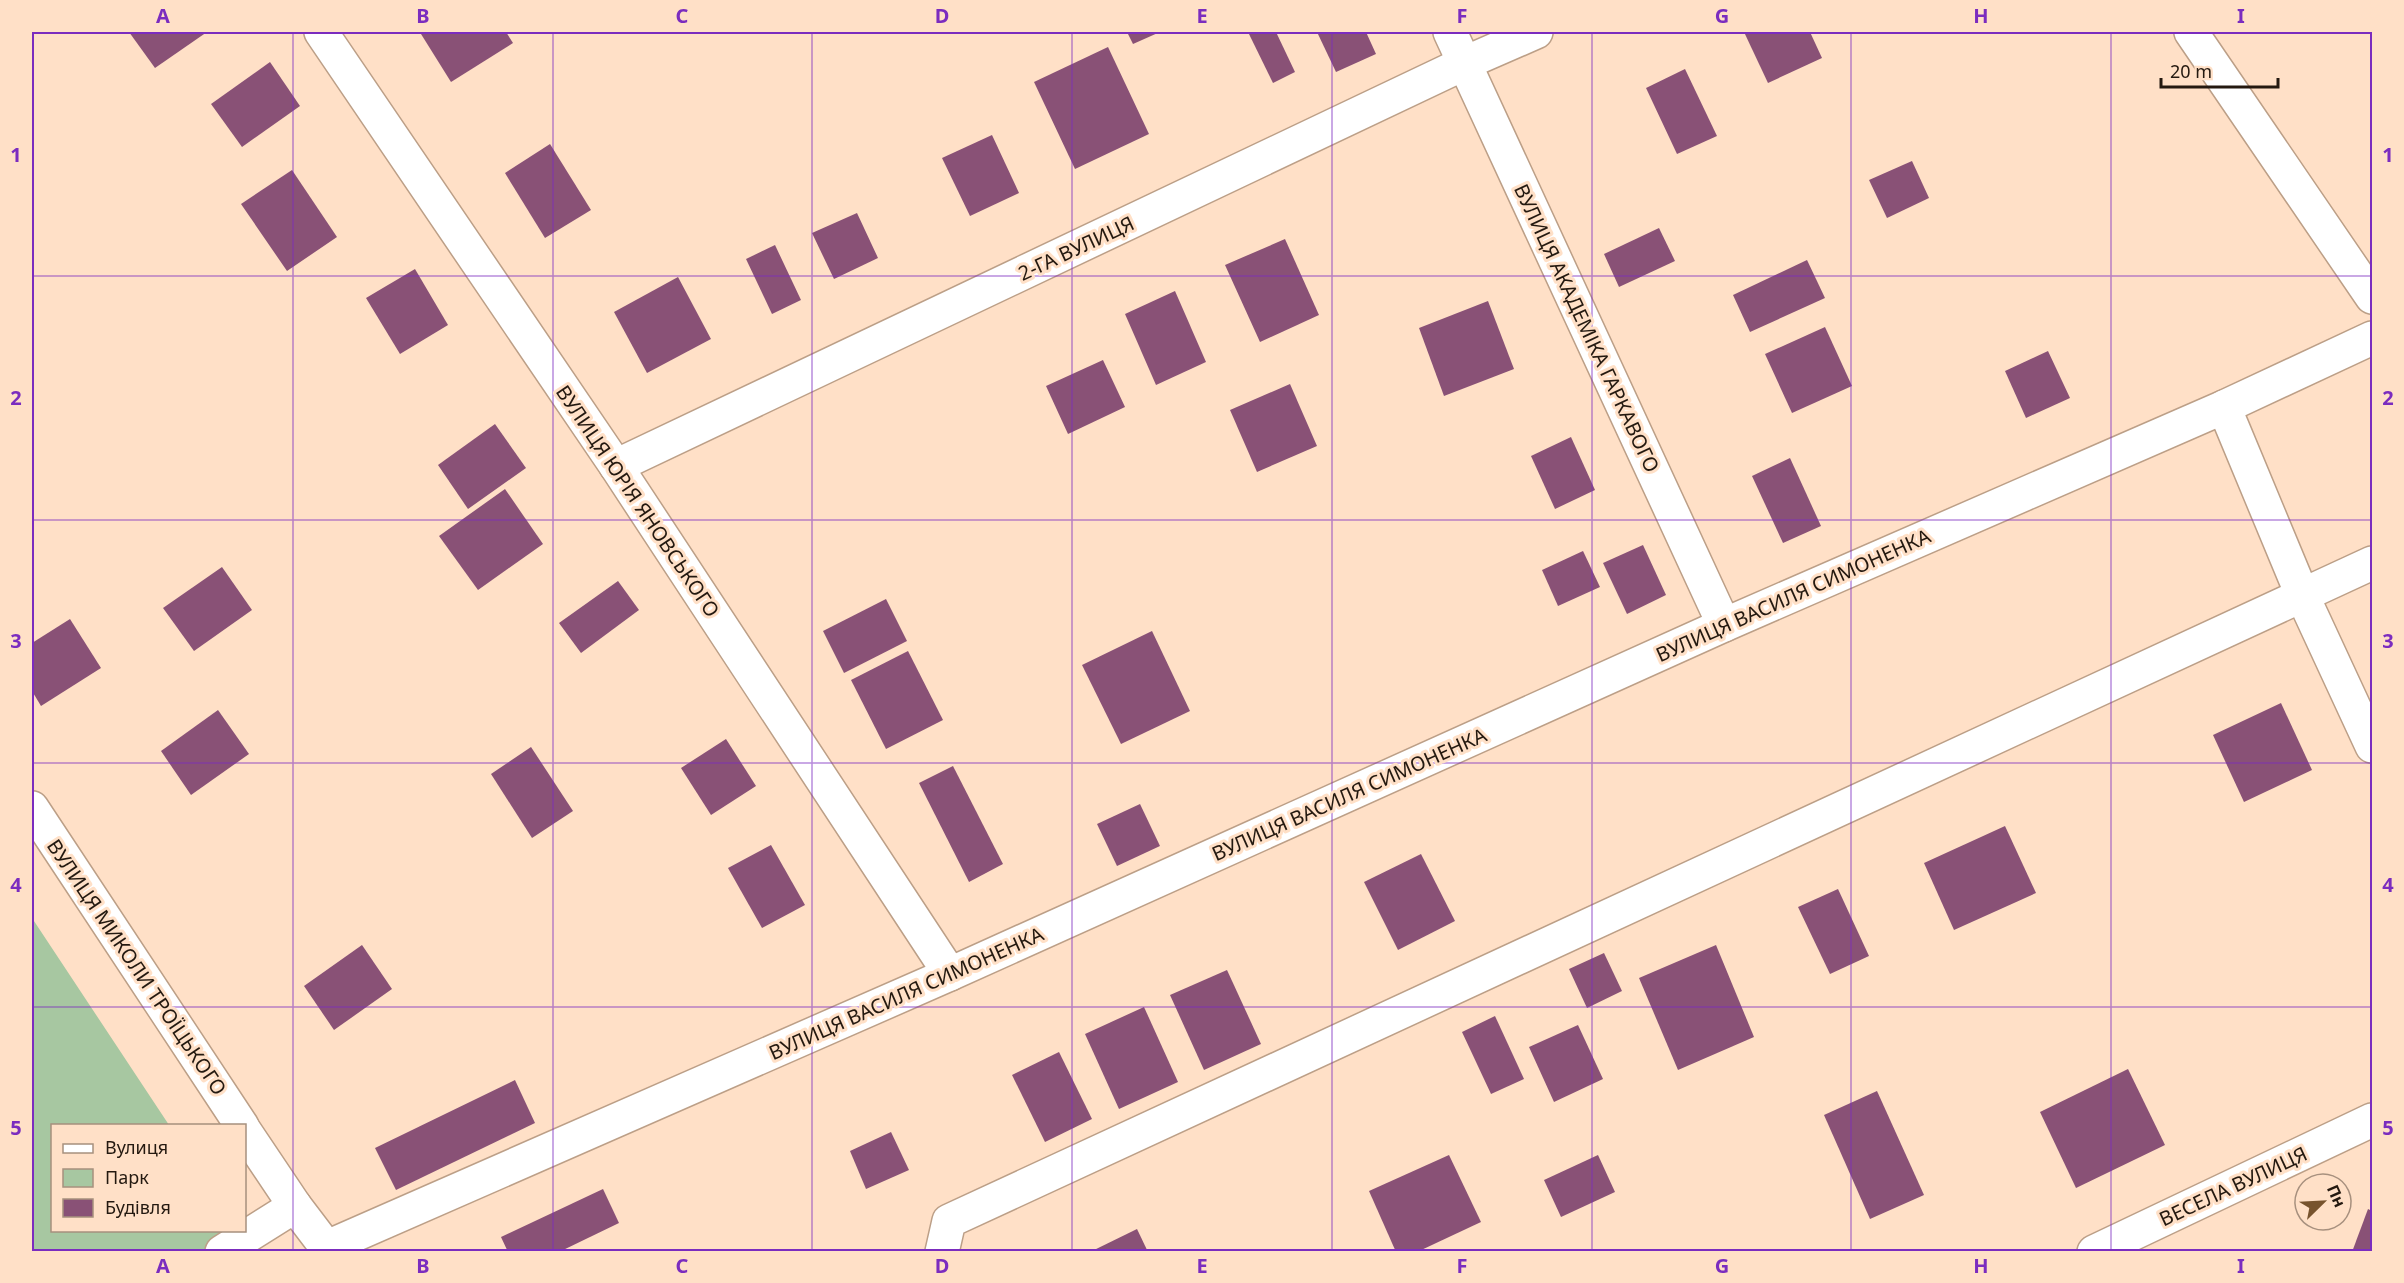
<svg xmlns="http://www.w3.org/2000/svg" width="2404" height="1283" viewBox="0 0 2404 1283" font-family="'Noto Sans',sans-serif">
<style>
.green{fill:#a7c7a1}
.building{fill:#895176}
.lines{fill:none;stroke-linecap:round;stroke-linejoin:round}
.minor-casing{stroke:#bc9f87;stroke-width:36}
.tertiary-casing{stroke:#bc9f87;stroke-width:36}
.minor{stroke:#fff;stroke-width:33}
.tertiary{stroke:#fff;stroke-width:33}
.grid{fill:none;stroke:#7b2cbf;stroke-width:1.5;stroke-opacity:0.55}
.labels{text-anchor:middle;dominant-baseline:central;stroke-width:6;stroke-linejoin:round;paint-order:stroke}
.street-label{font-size:20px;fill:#241910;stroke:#ffe0c7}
.neatline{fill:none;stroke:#7b2cbf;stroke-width:2}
.grid-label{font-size:20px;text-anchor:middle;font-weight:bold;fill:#7b2cbf}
</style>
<rect width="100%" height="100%" fill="#ffe0c7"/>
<path class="green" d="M32 918 169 1125 52 1126V1230H239L213 1251H32Z"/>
<g class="building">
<path d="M129 32H207L155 68Z"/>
<path d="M425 32H506L513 43 451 82 421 34Z"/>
<path d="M1127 32H1160L1133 44Z"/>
<path d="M1248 32H1276L1295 72 1273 83Z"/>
<path d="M1317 32H1366L1376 54 1336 72Z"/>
<path d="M1744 32H1810L1822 58 1768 83Z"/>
<path d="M1108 47 1149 134 1075 169 1034 82Z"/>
<path d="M270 62 300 106 242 147 211 104Z"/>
<path d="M1685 69 1717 136 1677 154 1646 88Z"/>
<path d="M992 135 1019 193 970 216 942 158Z"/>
<path d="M550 144 591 210 545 238 505 173Z"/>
<path d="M1912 161 1929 198 1887 218 1869 180Z"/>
<path d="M292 170 337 237 287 271 241 204Z"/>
<path d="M857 213 878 258 834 279 812 233Z"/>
<path d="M1659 228 1675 261 1619 287 1604 254Z"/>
<path d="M1285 239 1319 315 1260 342 1225 265Z"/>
<path d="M775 245 801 300 772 314 746 259Z"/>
<path d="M1807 260 1825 298 1750 332 1733 295Z"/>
<path d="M415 269 448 325 400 354 366 298Z"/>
<path d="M678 277 711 339 647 373 614 312Z"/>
<path d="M1175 291 1206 362 1156 385 1125 314Z"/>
<path d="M1488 301 1514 369 1444 396 1419 328Z"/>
<path d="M1825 327 1852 386 1792 413 1765 354Z"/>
<path d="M2048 351 2070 398 2026 418 2005 371Z"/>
<path d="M1103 360 1125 407 1068 434 1046 386Z"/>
<path d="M1290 384 1317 446 1257 472 1230 410Z"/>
<path d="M495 424 526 468 468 509 438 465Z"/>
<path d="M1571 437 1595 490 1555 509 1531 456Z"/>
<path d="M1790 458 1821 526 1783 543 1752 476Z"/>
<path d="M505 489 543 544 478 590 439 536Z"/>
<path d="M1643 545 1666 595 1627 614 1603 563Z"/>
<path d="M1583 551 1600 587 1558 606 1542 570Z"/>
<path d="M222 567 252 610 194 651 163 608Z"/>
<path d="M618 581 639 610 581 653 559 623Z"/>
<path d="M886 599 907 641 844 673 823 631Z"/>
<path d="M70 619 101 668 41 706 32 691V643Z"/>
<path d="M1152 631 1190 711 1121 744 1082 665Z"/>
<path d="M908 651 943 720 886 749 851 680Z"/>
<path d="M2281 703 2312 770 2244 802 2213 735Z"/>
<path d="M218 710 249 754 191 795 161 751Z"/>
<path d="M726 739 756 786 711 815 681 768Z"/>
<path d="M531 747 573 811 532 838 491 774Z"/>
<path d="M953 766 1003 864 969 882 919 783Z"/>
<path d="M1140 804 1160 846 1117 866 1097 824Z"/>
<path d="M2005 826 2036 893 1954 930 1924 863Z"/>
<path d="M771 845 805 905 762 928 728 868Z"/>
<path d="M1421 854 1455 921 1398 950 1364 882Z"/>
<path d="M1838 889 1869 956 1830 974 1798 907Z"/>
<path d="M362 945 392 989 334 1030 304 986Z"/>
<path d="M1716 945 1754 1037 1678 1070 1639 978Z"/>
<path d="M1604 953 1622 991 1587 1008 1569 969Z"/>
<path d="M1227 970 1261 1044 1204 1070 1170 995Z"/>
<path d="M1144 1007 1178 1082 1119 1109 1085 1034Z"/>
<path d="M1495 1016 1524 1079 1491 1094 1462 1032Z"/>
<path d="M1578 1025 1603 1079 1554 1102 1529 1047Z"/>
<path d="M1059 1052 1092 1119 1045 1142 1012 1075Z"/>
<path d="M2128 1069 2165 1145 2076 1188 2040 1112Z"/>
<path d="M515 1080 535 1123 396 1190 375 1148Z"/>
<path d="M1877 1091 1924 1195 1870 1219 1824 1115Z"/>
<path d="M891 1132 909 1170 866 1189 850 1151Z"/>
<path d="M1449 1155 1481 1222 1417 1252H1396L1369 1191Z"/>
<path d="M1598 1155 1615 1192 1561 1217 1544 1180Z"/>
<path d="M603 1189 619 1223 559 1252H508L501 1237Z"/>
<path d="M2368 1209 2372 1211V1252H2352Z"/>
<path d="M1137 1229 1148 1252H1090Z"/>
</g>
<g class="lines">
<g class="minor-casing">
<g id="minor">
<path d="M321 32 616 466 950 974"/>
<path d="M1450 32 1724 625"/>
<path d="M2191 32 2372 297"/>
<path d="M2224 407 2303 597 2372 746"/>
<path d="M616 466 1465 63 1536 32"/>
<path d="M325 1248 950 974 1724 625 2224 407 2372 338"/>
<path d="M222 1252 295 1206"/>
<path d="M942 1252 949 1221 2372 563"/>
<path d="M2094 1252 2372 1120"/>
</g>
</g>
<g class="tertiary-casing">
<g id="tertiary">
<path d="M32 808 242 1126"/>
<path d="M244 1130 295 1206 330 1252"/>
</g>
</g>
<use href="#minor" class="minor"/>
<use href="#tertiary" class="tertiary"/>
</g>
<path class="grid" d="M293 32V1252M553 32V1252M812 32V1252M1072 32V1252M1332 32V1252M1592 32V1252M1851 32V1252M2111 32V1252M32 276H2372M32 520H2372M32 763H2372M32 1007H2372"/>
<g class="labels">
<g class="street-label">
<text transform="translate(1076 248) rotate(-25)">2-ГА ВУЛИЦЯ</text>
<text transform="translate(1587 328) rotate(65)">ВУЛИЦЯ АКАДЕМІКА ГАРКАВОГО</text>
<text transform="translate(638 501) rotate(56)">ВУЛИЦЯ ЮРІЯ ЯНОВСЬКОГО</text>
<text transform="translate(1793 595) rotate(-24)">ВУЛИЦЯ ВАСИЛЯ СИМОНЕНКА</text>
<text transform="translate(1349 794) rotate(-24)">ВУЛИЦЯ ВАСИЛЯ СИМОНЕНКА</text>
<text transform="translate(137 967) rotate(56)">ВУЛИЦЯ МИКОЛИ ТРОЇЦЬКОГО</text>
<text transform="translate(906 993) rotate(-24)">ВУЛИЦЯ ВАСИЛЯ СИМОНЕНКА</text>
<text transform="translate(2233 1186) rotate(-25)">ВЕСЕЛА ВУЛИЦЯ</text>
</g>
</g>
<rect width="2404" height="1283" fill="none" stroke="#ffe0c7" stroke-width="66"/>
<rect x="51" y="1124" width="195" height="108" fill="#ffe0c7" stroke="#a7907e" stroke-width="1.5"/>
<rect x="63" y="1144" width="30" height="9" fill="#ffffff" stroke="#a7907e" stroke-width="1.5"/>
<text x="105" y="1154" font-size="18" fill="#241910">Вулиця</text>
<rect x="63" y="1169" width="30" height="18" fill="#a7c7a1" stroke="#a7907e" stroke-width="1.5"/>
<text x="105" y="1184" font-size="18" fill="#241910">Парк</text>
<rect x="63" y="1199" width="30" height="18" fill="#895176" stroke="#a7907e" stroke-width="1.5"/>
<text x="105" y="1214" font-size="18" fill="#241910">Будівля</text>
<g transform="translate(2323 1202) rotate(66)"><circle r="28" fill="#ffe0c7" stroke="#a7907e" stroke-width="1.5"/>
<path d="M0-4.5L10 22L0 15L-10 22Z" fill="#77532d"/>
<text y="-9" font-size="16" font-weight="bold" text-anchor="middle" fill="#241910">Пн</text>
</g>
<path d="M2161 78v9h117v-9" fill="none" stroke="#241910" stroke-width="3"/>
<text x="2170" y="78" font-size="18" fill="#241910" stroke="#ffe0c7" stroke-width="4.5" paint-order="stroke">20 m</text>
<rect x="33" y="33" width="2338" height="1217" class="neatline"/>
<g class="grid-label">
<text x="163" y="23">A</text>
<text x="423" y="23">B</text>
<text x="682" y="23">C</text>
<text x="942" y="23">D</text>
<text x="1202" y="23">E</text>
<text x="1462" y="23">F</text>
<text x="1722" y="23">G</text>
<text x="1981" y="23">H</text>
<text x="2241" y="23">I</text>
<text x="16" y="162">1</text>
<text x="2388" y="162">1</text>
<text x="16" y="405">2</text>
<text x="2388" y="405">2</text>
<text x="16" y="648">3</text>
<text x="2388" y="648">3</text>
<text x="16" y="892">4</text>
<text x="2388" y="892">4</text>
<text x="16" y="1135">5</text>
<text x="2388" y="1135">5</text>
<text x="163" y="1273">A</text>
<text x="423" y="1273">B</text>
<text x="682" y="1273">C</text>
<text x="942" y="1273">D</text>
<text x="1202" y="1273">E</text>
<text x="1462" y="1273">F</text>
<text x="1722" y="1273">G</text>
<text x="1981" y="1273">H</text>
<text x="2241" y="1273">I</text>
</g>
</svg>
